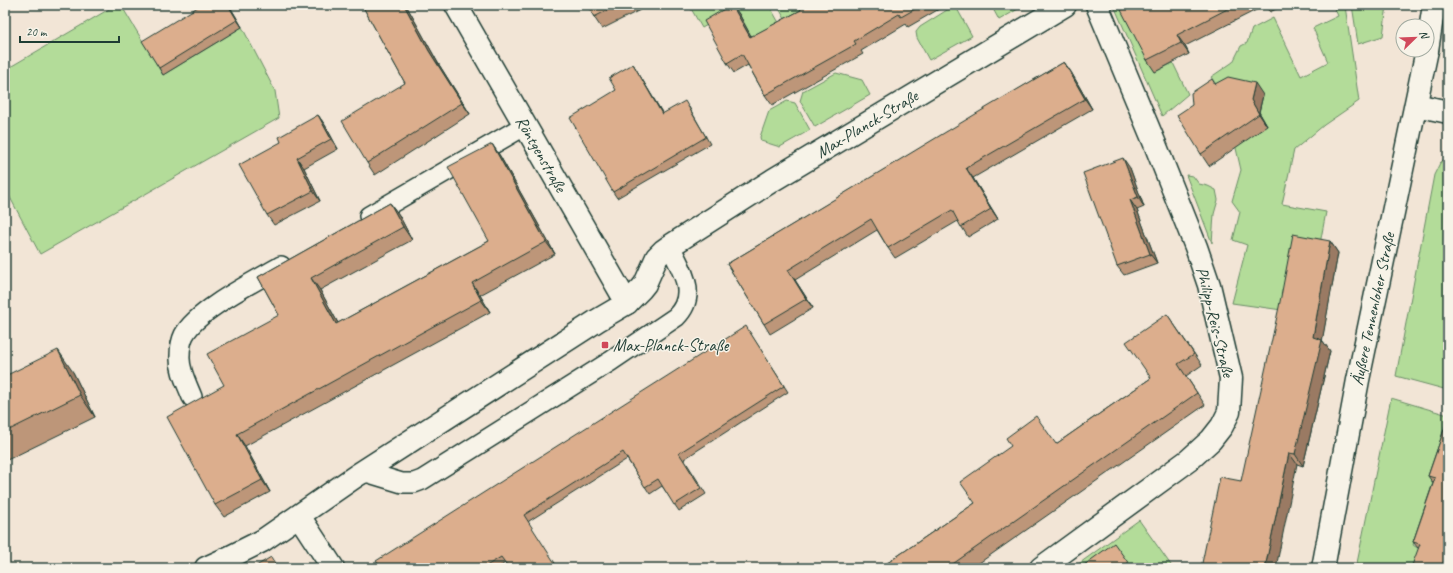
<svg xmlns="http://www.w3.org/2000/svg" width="1453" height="573" viewBox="0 0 1453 573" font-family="Caveat,sans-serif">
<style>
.green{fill:#b3dc99;stroke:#698c66}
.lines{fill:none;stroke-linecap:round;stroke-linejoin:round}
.service-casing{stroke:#1f3d34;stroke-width:22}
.minor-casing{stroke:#1f3d34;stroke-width:25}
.tertiary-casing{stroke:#1f3d34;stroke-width:25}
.service{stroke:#f7f3e8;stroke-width:19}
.minor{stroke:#f7f3e8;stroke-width:22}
.tertiary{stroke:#f7f3e8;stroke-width:22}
.wall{fill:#bd9679;stroke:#1f3d34}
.shaded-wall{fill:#9a7a63;stroke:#1f3d34}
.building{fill:#dcae8d;stroke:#1f3d34}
.poi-dot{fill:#d1495b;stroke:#f7f3e8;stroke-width:1.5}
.labels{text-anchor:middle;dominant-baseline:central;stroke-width:3;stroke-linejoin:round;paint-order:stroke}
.street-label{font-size:17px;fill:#1f3d34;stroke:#f7f3e8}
.poi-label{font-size:17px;fill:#1f3d34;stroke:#f7f3e8;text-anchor:start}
</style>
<rect width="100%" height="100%" fill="#f2e5d6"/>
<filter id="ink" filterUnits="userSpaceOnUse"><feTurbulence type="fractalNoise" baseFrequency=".025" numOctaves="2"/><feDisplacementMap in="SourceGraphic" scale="8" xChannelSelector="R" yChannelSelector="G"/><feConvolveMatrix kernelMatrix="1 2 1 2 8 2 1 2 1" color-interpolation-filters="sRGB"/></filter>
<g filter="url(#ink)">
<g class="green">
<path d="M116 5H121L163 75 242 27 275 91 279 118 40 254 5 188V70Z"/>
<path d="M689 5H728L731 11 702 28Z"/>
<path d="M734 5H769L783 30 756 45Z"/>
<path d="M777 5H802L810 23 793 33Z"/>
<path d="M955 5 972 36 929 60 917 38 916 32 920 27Z"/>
<path d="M991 5H1025L999 20Z"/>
<path d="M1120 5H1159L1155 72 1173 63 1188 94 1162 116 1115 8Z"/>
<path d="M1352 5H1387L1383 36 1358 44Z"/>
<path d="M1345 6 1359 101 1324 125 1294 150 1282 204 1326 212 1319 249 1289 311 1232 303 1247 245 1233 240 1240 212 1232 201 1241 170 1224 96 1211 77 1233 62 1241 46 1247 43 1252 29 1273 18 1301 76 1328 62 1313 28 1338 16 1335 9Z"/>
<path d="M836 73 862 80 870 95 815 127 800 101 803 91Z"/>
<path d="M787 101 795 103 810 130 780 147 761 141 760 137 769 111Z"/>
<path d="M1448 156V378L1444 389 1396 376 1434 175 1440 163Z"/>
<path d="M1186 175 1193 176 1199 184 1208 186 1216 190 1218 200 1214 214 1212 243Z"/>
<path d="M1391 398 1448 415V448L1413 545 1419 549 1412 568H1356Z"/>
<path d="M1139 520 1173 568H1073Z"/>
</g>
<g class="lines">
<g class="service-casing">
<g id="service">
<path d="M369 216 524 126"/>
<path d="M192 397C187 384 179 370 180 356 180 349 181 341 184 335 197 310 256 281 281 266"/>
<path d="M356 476 364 473H369L402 483H414L422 480 611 361 676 317C699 294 681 269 670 246"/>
</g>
</g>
<g class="minor-casing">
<g id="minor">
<path d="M456 5 627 303"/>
<path d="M1416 105 1448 112"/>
<path d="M299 516 333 568"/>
<path d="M206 568 228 558 262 541 356 476 598 320 627 303 641 289 645 284 657 257 663 251 670 246 773 180 1065 5"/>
<path d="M1041 568 1189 460 1211 440 1222 426 1229 412 1231 378 1209 285 1196 247 1155 144 1097 5"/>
</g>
</g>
<g class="tertiary-casing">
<g id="tertiary">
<path d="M1427 50 1434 5"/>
<path d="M1323 568 1358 380 1427 50"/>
</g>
</g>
<use href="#service" class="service"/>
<use href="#minor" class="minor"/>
<use href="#tertiary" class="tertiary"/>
</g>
<g class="wall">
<path d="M201 5H229L242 27 163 75 159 68Z"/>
<path d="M362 5H406L438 63 470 114 375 175 367 163 405 83Z"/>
<path d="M588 5H637L640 10 602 29 594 17Z"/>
<path d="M799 5H946L908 27 906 24 861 51 863 54 772 105 765 95 748 65 734 73 727 63 739 14 751 37 801 10Z"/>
<path d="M1130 5H1284L1270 12 1266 5 1185 46 1189 54 1155 72 1147 60Z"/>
<path d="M1064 62 1071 72 1092 109 973 178 998 219 968 237 958 221 895 258 888 248 877 230 795 280 813 308 770 334 764 324 727 264Z"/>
<path d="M633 64 637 71 663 114 689 107 710 144 617 198 613 192 616 90Z"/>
<path d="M1215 84 1263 95 1259 112 1267 126 1209 166 1201 154 1192 105Z"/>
<path d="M318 115 325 125 338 149 304 168 320 201 274 225 267 215 281 142Z"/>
<path d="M492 144 500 156 555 254 480 295 490 312 245 446 270 492 224 517 215 505 224 385 279 315 258 277 390 203 399 215 412 240 320 290 338 323 489 241Z"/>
<path d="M1130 168 1144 207 1137 210 1157 263 1124 275 1117 266Z"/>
<path d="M1330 241 1338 253 1322 340 1330 351 1303 466 1297 464 1241 481Z"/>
<path d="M5 248 8 254 5 255Z"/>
<path d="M1167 314 1202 365 1186 376 1205 405 972 568H880L975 503 1056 444 1151 378Z"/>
<path d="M750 333 788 392 684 459 706 494 679 511 662 486 650 494 627 459 529 521 505 563 498 568H381Z"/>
<path d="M73 372 95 417 5 461V376Z"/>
<path d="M1448 418V568L1418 548 1413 542 1433 483 1428 476Z"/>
</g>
<g class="shaded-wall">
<path d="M228 5H229L242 27 237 20Z"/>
<path d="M404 5H406L438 63 470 114 462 103 429 51Z"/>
<path d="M732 5 739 14 757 47 750 37Z"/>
<path d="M1177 35 1185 46 1189 54 1181 43Z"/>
<path d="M1064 62 1071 72 1092 109 1085 99Z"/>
<path d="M633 64 637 71 667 121 662 114Z"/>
<path d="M1255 83 1263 95 1259 112 1267 126 1259 114 1251 100Z"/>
<path d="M318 115 325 125 338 149 331 139Z"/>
<path d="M492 144 500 156 555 254 546 242Z"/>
<path d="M297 158 304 168 320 201 313 191Z"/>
<path d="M1123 158 1130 168 1144 207 1138 197Z"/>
<path d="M966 168 973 178 998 219 991 209Z"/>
<path d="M1130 200 1137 210 1157 263 1150 254Z"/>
<path d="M390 203 399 215 412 240 403 227Z"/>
<path d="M1330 241 1338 253 1322 342V340L1330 351 1303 466 1295 454 1313 337Z"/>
<path d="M788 270 795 280 813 308 806 299Z"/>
<path d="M311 278 320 290 345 336 336 324Z"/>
<path d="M472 283 480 295 490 312 481 300Z"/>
<path d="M58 350 73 372 95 417 80 395Z"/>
<path d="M237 434 245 446 270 492 262 480Z"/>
<path d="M1289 453 1297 464 1276 568H1265Z"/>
</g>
<g class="building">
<path d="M201 5H228L237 20 159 68 142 41Z"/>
<path d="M362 5H404L429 51 462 103 367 163 342 121 405 83Z"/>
<path d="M588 5H618L594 17Z"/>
<path d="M731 5H732L750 37 801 10 799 5H922L901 17 899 14 854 41 856 44 765 95 742 54 727 63 704 21Z"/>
<path d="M1130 5H1235L1177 35 1181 43 1147 60 1121 10Z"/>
<path d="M1064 62 1085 99 966 168 991 209 961 227 952 210 888 248 871 219 788 270 806 299 764 324 727 264 979 112Z"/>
<path d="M633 64 662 114 685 101 706 137 613 192 570 118 616 90 609 78Z"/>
<path d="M1228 77 1255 83 1251 100 1259 114 1201 154 1177 115 1192 105 1191 93 1212 79 1215 84Z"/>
<path d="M318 115 331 139 297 158 313 191 267 215 239 165 281 142 279 137Z"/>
<path d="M492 144 546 242 472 283 481 300 237 434 262 480 215 505 167 417 224 385 207 354 279 315 258 277 390 203 403 227 311 278 336 324 489 241 448 167Z"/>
<path d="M1123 158 1138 197 1130 200 1150 254 1117 266 1083 173Z"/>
<path d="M1293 234 1330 241 1313 337 1322 340 1295 454 1289 453 1265 568H1201L1220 477 1241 481 1279 307Z"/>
<path d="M1167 314 1194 354 1178 364 1197 393 947 568H880L975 503 960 482 1011 446 1006 438 1036 416 1056 444 1151 378 1126 342Z"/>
<path d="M746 326 784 386 679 453 701 488 674 505 658 479 645 487 623 452 524 515 558 568H509L501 557 483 568H381L376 561Z"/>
<path d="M58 350 80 395 5 432V376Z"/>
<path d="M1448 418V568H1411L1420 544 1413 542 1435 478 1428 476Z"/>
<path d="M1114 543 1132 568H1080Z"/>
<path d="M271 557 278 568H253Z"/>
<path d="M860 565 862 568H855Z"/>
</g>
</g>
<rect class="poi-dot" x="601" y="341" width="8" height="8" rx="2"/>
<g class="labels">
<g class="street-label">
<text transform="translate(867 124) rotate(-31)">Max-Planck-Straße</text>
<text transform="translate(541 154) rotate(60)">Röntgenstraße</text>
<text transform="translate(1373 309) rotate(-78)">Äußere Tennenloher Straße</text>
<text transform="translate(1215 322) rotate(76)">Philipp-Reis-Straße</text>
</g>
<g class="poi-label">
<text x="613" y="345">Max-Planck-Straße</text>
</g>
</g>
<rect width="1453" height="573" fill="none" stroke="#f7f3e8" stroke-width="20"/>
<rect x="10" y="10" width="1433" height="553" fill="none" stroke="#1f3d34" stroke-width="1.5" filter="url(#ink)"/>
<g transform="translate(1415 38) rotate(67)"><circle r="19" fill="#f7f3e8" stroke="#a1aaa0"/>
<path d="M0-3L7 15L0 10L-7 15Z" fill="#d1495b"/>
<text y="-6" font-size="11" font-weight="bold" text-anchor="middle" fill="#1f3d34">N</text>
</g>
<path d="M20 36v6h99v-6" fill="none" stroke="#1f3d34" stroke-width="2"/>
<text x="26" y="36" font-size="12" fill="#1f3d34" stroke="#f7f3e8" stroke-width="3" paint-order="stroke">20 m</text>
</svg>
